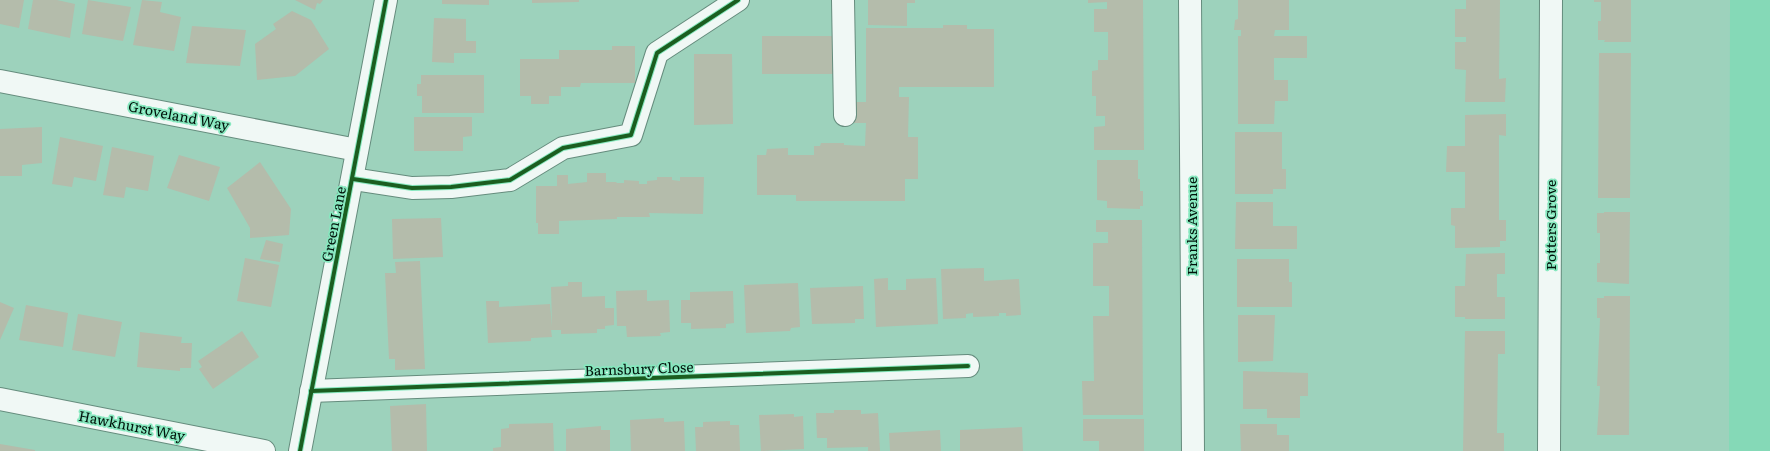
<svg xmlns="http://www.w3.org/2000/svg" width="1770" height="451" viewBox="0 0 1770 451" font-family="Literata,serif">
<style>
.built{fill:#85d9b7}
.building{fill:#b4bcab}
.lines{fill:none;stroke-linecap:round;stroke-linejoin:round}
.minor-casing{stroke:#658c7d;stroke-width:24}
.minor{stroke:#f0f8f5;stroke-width:22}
.cycleway-casing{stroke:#87e8bf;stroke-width:6}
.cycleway{stroke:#1b5e20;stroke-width:4}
.labels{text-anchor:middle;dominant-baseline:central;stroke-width:3.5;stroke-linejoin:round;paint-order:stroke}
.street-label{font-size:14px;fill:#00120a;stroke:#87e8bf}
</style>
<rect width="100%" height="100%" fill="#9dd2bc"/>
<path class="built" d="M1730 0H1770V451H1729Z"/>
<g class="building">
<path d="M0 0H24L19 28 0 24Z"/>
<path d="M33 0H57L75 4 70 38 28 29Z"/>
<path d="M88 0 131 7 123 41 82 34Z"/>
<path d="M142 0 162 2 160 12 181 17 174 51 133 45Z"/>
<path d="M295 0H323L320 4 317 3 315 10Z"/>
<path d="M442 0H489V5L442 4Z"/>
<path d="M532 0H579V2L532 3Z"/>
<path d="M868 0H915V3H907V26L868 25Z"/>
<path d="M1088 0H1143L1144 150H1094V127L1105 126V116H1096V96H1092V71L1098 70V60H1108V32H1094V9H1107V2L1088 3Z"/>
<path d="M1238 0H1289V30H1275L1274 36H1307V58H1274V80H1288V101H1275L1274 124H1238V36H1241V30H1234L1235 20 1238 19Z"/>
<path d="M1466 0H1500L1499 79 1506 78 1505 102H1465L1466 70 1455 69V42H1466V37H1455V9H1466Z"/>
<path d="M1594 0H1631V42H1604L1605 40H1598V21H1601V2H1594Z"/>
<path d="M292 11 311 20 329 49 295 76 257 80 255 44 276 29 273 24Z"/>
<path d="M434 18 466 19V41H476V53H454V63L432 62Z"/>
<path d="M943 25H967V29H994V87H899V97H909L908 137H918V179H905V201H796V195H757V155H766L767 149 788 148V155H814V146H820L821 143H844V145L865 146 866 123H853V102H866V28H943Z"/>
<path d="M192 26 246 30 240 66 186 63Z"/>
<rect x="762" y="36" width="71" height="38"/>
<path d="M612 46H635V83H581L580 87H561V96H549V104H531V96H520V59H559V50H612Z"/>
<path d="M1599 53H1631L1630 198H1598Z"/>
<path d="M694 54H732L733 124 694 125Z"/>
<path d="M421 75H484V113H422V96H417V84H421Z"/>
<path d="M1506 114V136L1499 135V220H1506V241H1500V247L1455 248V226L1451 225V208H1465V172H1446L1447 146H1465V115Z"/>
<path d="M414 117H472V136L463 137V151H414Z"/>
<path d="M42 127V163L22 165V176H0V129Z"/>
<path d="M1235 132H1282V169H1286V189H1273V194H1235Z"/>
<path d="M60 137 103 146 96 181 74 177 72 187 52 184Z"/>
<path d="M112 147 154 156 148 191 126 187 124 198 103 195Z"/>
<path d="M179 155 220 167 209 201 167 188Z"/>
<path d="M1097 160H1138V179H1140V191H1143V206H1140V209L1107 208V201L1097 200Z"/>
<path d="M260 162 291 209 289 235 250 238V228L227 188Z"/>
<path d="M587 173H606V182H617L616 183H624V180L639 181V184H647V181L657 180V177H672V180L680 181V177H704L703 214 649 213 650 217H617V219L559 221V234H538V223H536V186H557V175H568V184L587 182Z"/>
<path d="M1236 202H1273V226H1297V249H1235Z"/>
<path d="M1604 212H1630L1629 284 1597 282V263H1600V233H1597V213H1604Z"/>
<path d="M441 218 443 257 393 259 392 219Z"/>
<path d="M1096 220H1142L1143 415H1083L1082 381H1094L1093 316H1109V286H1093V243H1108V232H1096Z"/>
<path d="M266 240 283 244 280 262 260 259Z"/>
<path d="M1505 253V274H1497V297H1505V319H1465V317H1455V286H1465L1466 254Z"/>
<path d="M245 258 279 265 271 307 237 301Z"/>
<path d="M1237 259H1289V282H1292V307H1237Z"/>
<path d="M420 261 425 369 395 370V359H389L385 273H396L395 262Z"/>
<path d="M984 268V281L1019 279 1021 315 1006 316V313H999V316L973 317V313L966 314V318L943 319 941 269Z"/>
<path d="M888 278V290H906V279L936 278 938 324 876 327 874 279Z"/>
<path d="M568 282H582V297L605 296V308H614V325L605 326V329H597V333L561 334V330H551L552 337 531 338V341L488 343 486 301H499V307L550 304 552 327 551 287 568 286Z"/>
<path d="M798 283 800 327 791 328 790 331 746 333 744 285Z"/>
<path d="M863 286 864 319H855V323L812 324 810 288Z"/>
<path d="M647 290V301L669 300 670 332 660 333 661 336 627 337 626 326H617L616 291Z"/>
<path d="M733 291 734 323 726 324V328L691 329V323H681V300H690V292Z"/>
<path d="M1604 296H1630L1629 435H1597L1600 386H1597L1600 318H1597V298H1604Z"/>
<path d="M0 302 14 308 0 340Z"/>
<path d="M26 305 68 313 63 347 19 340Z"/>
<path d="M78 314 122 322 115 357 72 350Z"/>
<path d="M1238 315H1275L1273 361 1238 362Z"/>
<path d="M242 331 259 357 213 389 199 369 202 367 198 361Z"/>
<path d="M1465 331H1505V354H1498L1497 433H1504V451H1463Z"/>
<path d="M140 332 182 337 181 343H192L191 368H180V371L137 367Z"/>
<path d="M1243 371 1308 373V396H1300V418H1267V409H1243Z"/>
<path d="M426 404 427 451H392L390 406Z"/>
<path d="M834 410H861V414L878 413 880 451H868V447L827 448V438H817L816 413H834Z"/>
<path d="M794 414V417L803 416 804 449 761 451 759 415Z"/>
<path d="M664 418V422L684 421 685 451H631L630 420Z"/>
<path d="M1083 419H1144V451H1099V441H1083Z"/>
<path d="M730 421V425H739L740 451H696L695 427H703V422Z"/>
<path d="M553 423 554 451H493V448L501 447V429L509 428V424Z"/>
<path d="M1240 424H1277V435H1289V451H1241Z"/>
<path d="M601 426V430H610V451H566V429Z"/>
<path d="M1022 427 1023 451H960V430Z"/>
<path d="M940 430 941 451H890L889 433Z"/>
<path d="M0 444 35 450V451H0Z"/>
</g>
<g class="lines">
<g class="minor-casing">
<g id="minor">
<path d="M843 0 845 115"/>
<path d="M1190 0 1193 451"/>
<path d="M0 81 357 150"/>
<path d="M353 179 412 188 451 187 510 180 563 148 631 135 657 53 738 0"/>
<path d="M311 391 968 366"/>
<path d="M0 399 264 451"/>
<path d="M300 451 386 0"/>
<path d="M1549 451 1551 0"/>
</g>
</g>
<use href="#minor" class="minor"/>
<g class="cycleway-casing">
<g id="cycleway">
<path d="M353 179 412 188 451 187 510 180 563 148 631 135 657 53 738 0"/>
<path d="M311 391 968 366"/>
<path d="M300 451 386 0"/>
</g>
</g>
<use href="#cycleway" class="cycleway"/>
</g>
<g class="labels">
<g class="street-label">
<text transform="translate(179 115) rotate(11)">Groveland Way</text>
<text transform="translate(333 224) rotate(-79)">Green Lane</text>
<text transform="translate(1550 225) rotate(-90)">Potters Grove</text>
<text transform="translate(1191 226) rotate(-90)">Franks Avenue</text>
<text transform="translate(639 368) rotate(-2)">Barnsbury Close</text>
<text transform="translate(132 425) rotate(11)">Hawkhurst Way</text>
</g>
</g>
</svg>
